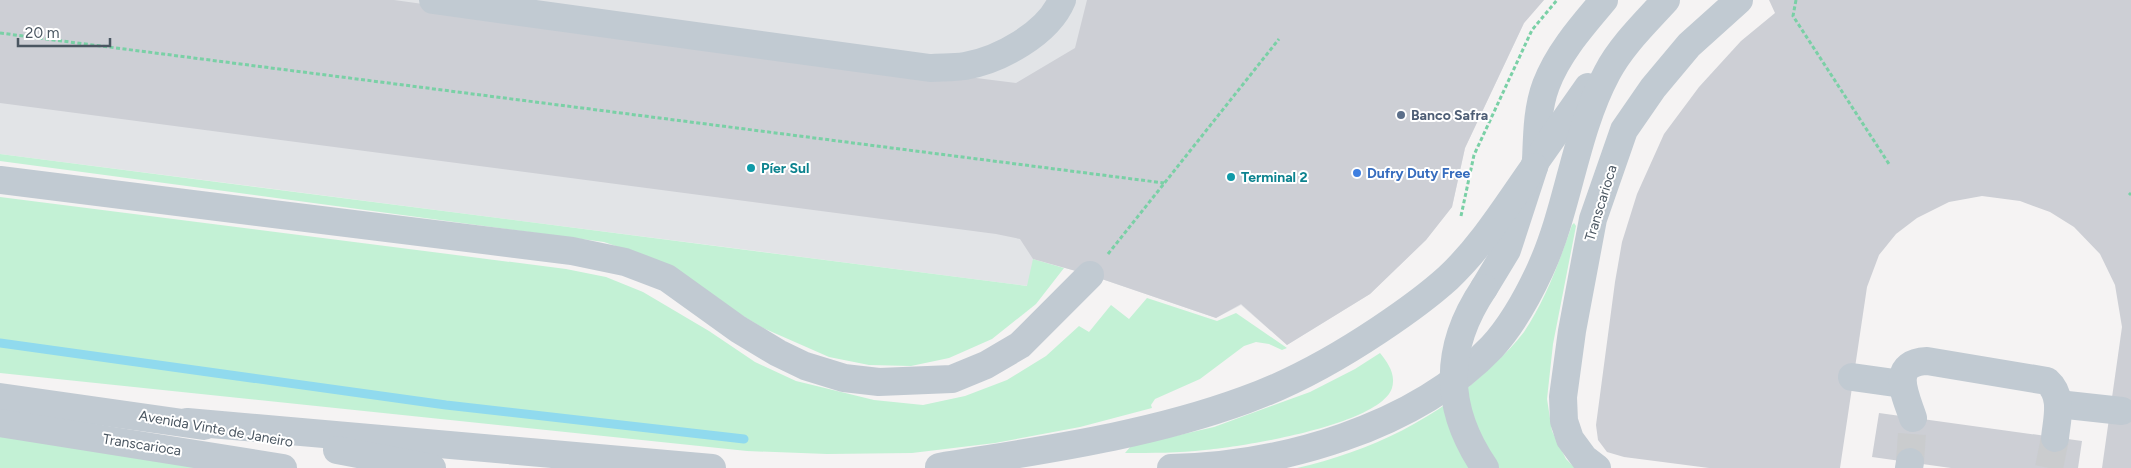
<svg xmlns="http://www.w3.org/2000/svg" width="2131" height="468" viewBox="0 0 2131 468" font-family="Figtree,sans-serif">
<style>
.airport{fill:#e2e4e7}
.green{fill:#c3f1d5}
.lines{fill:none;stroke-linecap:round;stroke-linejoin:round}
.stream{stroke:#90daee;stroke-width:9}
.building{fill:#cdcfd5}
.minor-tunnel{stroke:#caccce;stroke-width:28;stroke-dasharray:28 14;stroke-linecap:butt}
.path{stroke:#7ad0a6;stroke-width:3;stroke-dasharray:4 2.5;stroke-linecap:butt}
.minor{stroke:#c1cad2;stroke-width:28}
.minor-bridge{stroke:#c1cad2;stroke-width:28}
.service-dot{fill:#5c6f8a;stroke:#fff;stroke-width:2}
.culture-dot{fill:#0f9aa8;stroke:#fff;stroke-width:2}
.shop-dot{fill:#3f7fe0;stroke:#fff;stroke-width:2}
.labels{text-anchor:middle;dominant-baseline:central;stroke-width:4;stroke-linejoin:round;paint-order:stroke}
.service-label{font-size:14px;font-weight:bold;fill:#4e5e75;stroke:#fff;text-anchor:start}
.culture-label{font-size:14px;font-weight:bold;fill:#0d838f;stroke:#fff;text-anchor:start}
.shop-label{font-size:14px;font-weight:bold;fill:#366cbe;stroke:#fff;text-anchor:start}
.street-label{font-size:14px;fill:#4a5661;stroke:#fff}
</style>
<rect width="100%" height="100%" fill="#f5f3f3"/>
<path class="airport" d="M0 0H1544L1524 23 1465 148 1452 207 1426 240 1370 294 1287 345 1241 305 1216 318 1090 275 1034 259 1028 286 0 154Z"/>
<g class="green">
<path d="M0 154 1027 286 1033 259 1064 268 1036 304 992 339 949 358 911 366 869 365 829 357 763 328 642 255 604 242 0 161Z"/>
<path d="M0 197 566 269 606 277 643 292 709 331 755 362 796 381 874 400 923 405 965 396 1007 380 1046 356 1079 326 1089 332 1111 305 1129 319 1147 298 1217 321 1236 313 1287 348 1282 350 1269 344 1256 342 1244 346 1200 379 1155 399 1151 405 1152 408 1080 427 995 443 912 453 827 454 747 451 0 373Z"/>
<path d="M1574 223 1576 226 1553 344 1547 399 1552 431 1566 459 1575 468H1297C1371 451 1438 419 1493 365 1504 355 1515 344 1524 332 1546 299 1559 262 1572 225Z"/>
<path d="M1380 353C1388 363 1396 374 1392 388 1380 425 1241 447 1205 450 1179 453 1152 453 1125 453L1131 446 1214 427 1310 392 1355 369Z"/>
<path d="M0 432 237 468H0Z"/>
</g>
<g class="lines">
<path class="stream" d="M0 343 446 405 744 439"/>
</g>
<g class="building">
<path d="M0 0H394L809 57 1016 83 1075 48 1087 0H1544L1524 23 1465 148 1452 207 1426 240 1370 294 1287 345 1241 304 1216 318 1090 275 1033 259 1020 239 996 234 0 103Z"/>
<path d="M1769 0H2131V468H2102L2122 327 2115 285 2100 254 2074 227 2050 212 2020 201 1982 196 1949 202 1917 218 1896 234 1879 255 1867 287 1840 468H1709L1624 457 1607 452 1598 440 1596 425 1615 282 1622 242 1637 194 1664 134 1699 87 1741 41 1775 13Z"/>
<path d="M1879 413 2082 441 2078 468H1951L1872 457Z"/>
</g>
<g class="lines">
<g class="minor-tunnel">
<path d="M1910 462 1913 418"/>
<path d="M2049 468 2055 438"/>
</g>
<g class="path">
<path d="M1796 0 1793 16 1889 164"/>
<path d="M0 33 1164 183"/>
<path d="M2129 195 2131 193"/>
<path d="M1461 216 1474 155 1532 30 1557 0"/>
<path d="M1108 254 1279 39"/>
</g>
<g class="minor">
<path d="M433 0 930 68C941 67 953 68 965 66 999 60 1048 34 1062 0"/>
<path d="M1536 161C1537 136 1537 109 1546 85 1558 53 1582 26 1604 0"/>
<path d="M0 180 572 251 625 262 667 278 738 329 778 353 805 366 844 378 879 382 952 379 986 365 1020 345 1090 275"/>
<path d="M1484 288 1507 250 1536 161 1588 87"/>
<path d="M1852 377 1902 384"/>
<path d="M0 397 204 426"/>
<path d="M2058 404 2122 411"/>
<path d="M1913 418C1906 396 1888 363 1927 361L2047 381C2064 396 2057 418 2055 438"/>
<path d="M187 422 712 468"/>
<path d="M0 423 283 468"/>
<path d="M337 450 432 468"/>
<path d="M939 467C1042 450 1147 436 1245 400 1293 383 1337 358 1379 330 1403 314 1427 297 1448 278 1482 246 1507 205 1534 167"/>
<path d="M1171 468C1280 466 1415 428 1492 347 1512 325 1528 296 1540 270 1569 207 1574 135 1607 73 1621 46 1645 23 1666 0"/>
<path d="M1597 468 1584 458 1570 439 1564 421 1563 397 1572 331 1593 219 1624 130 1653 88 1689 45 1739 0"/>
<path d="M1909 468 1910 462"/>
</g>
<path class="minor-bridge" d="M1484 288C1443 349 1444 408 1485 468"/>
</g>
<circle class="service-dot" cx="1401" cy="115" r="5"/>
<g class="culture-dot">
<circle cx="751" cy="168" r="5"/>
<circle cx="1231" cy="177" r="5"/>
</g>
<circle class="shop-dot" cx="1357" cy="173" r="5"/>
<g class="labels">
<g class="service-label">
<text x="1411" y="115">Banco Safra</text>
</g>
<g class="culture-label">
<text x="761" y="168">Píer Sul</text>
<text x="1241" y="177">Terminal 2</text>
</g>
<g class="shop-label">
<text x="1367" y="173">Dufry Duty Free</text>
</g>
<g class="street-label">
<text transform="translate(1601 203) rotate(-73)">Transcarioca</text>
<text transform="translate(216 429) rotate(10)">Avenida Vinte de Janeiro</text>
<text transform="translate(142 445) rotate(9)">Transcarioca</text>
</g>
</g>
<path d="M18 38v8h92v-8" fill="none" stroke="#4a5661" stroke-width="2.5"/>
<text x="25" y="38" font-size="15" fill="#4a5661" stroke="#ffffff" stroke-width="4" paint-order="stroke">20 m</text>
</svg>
